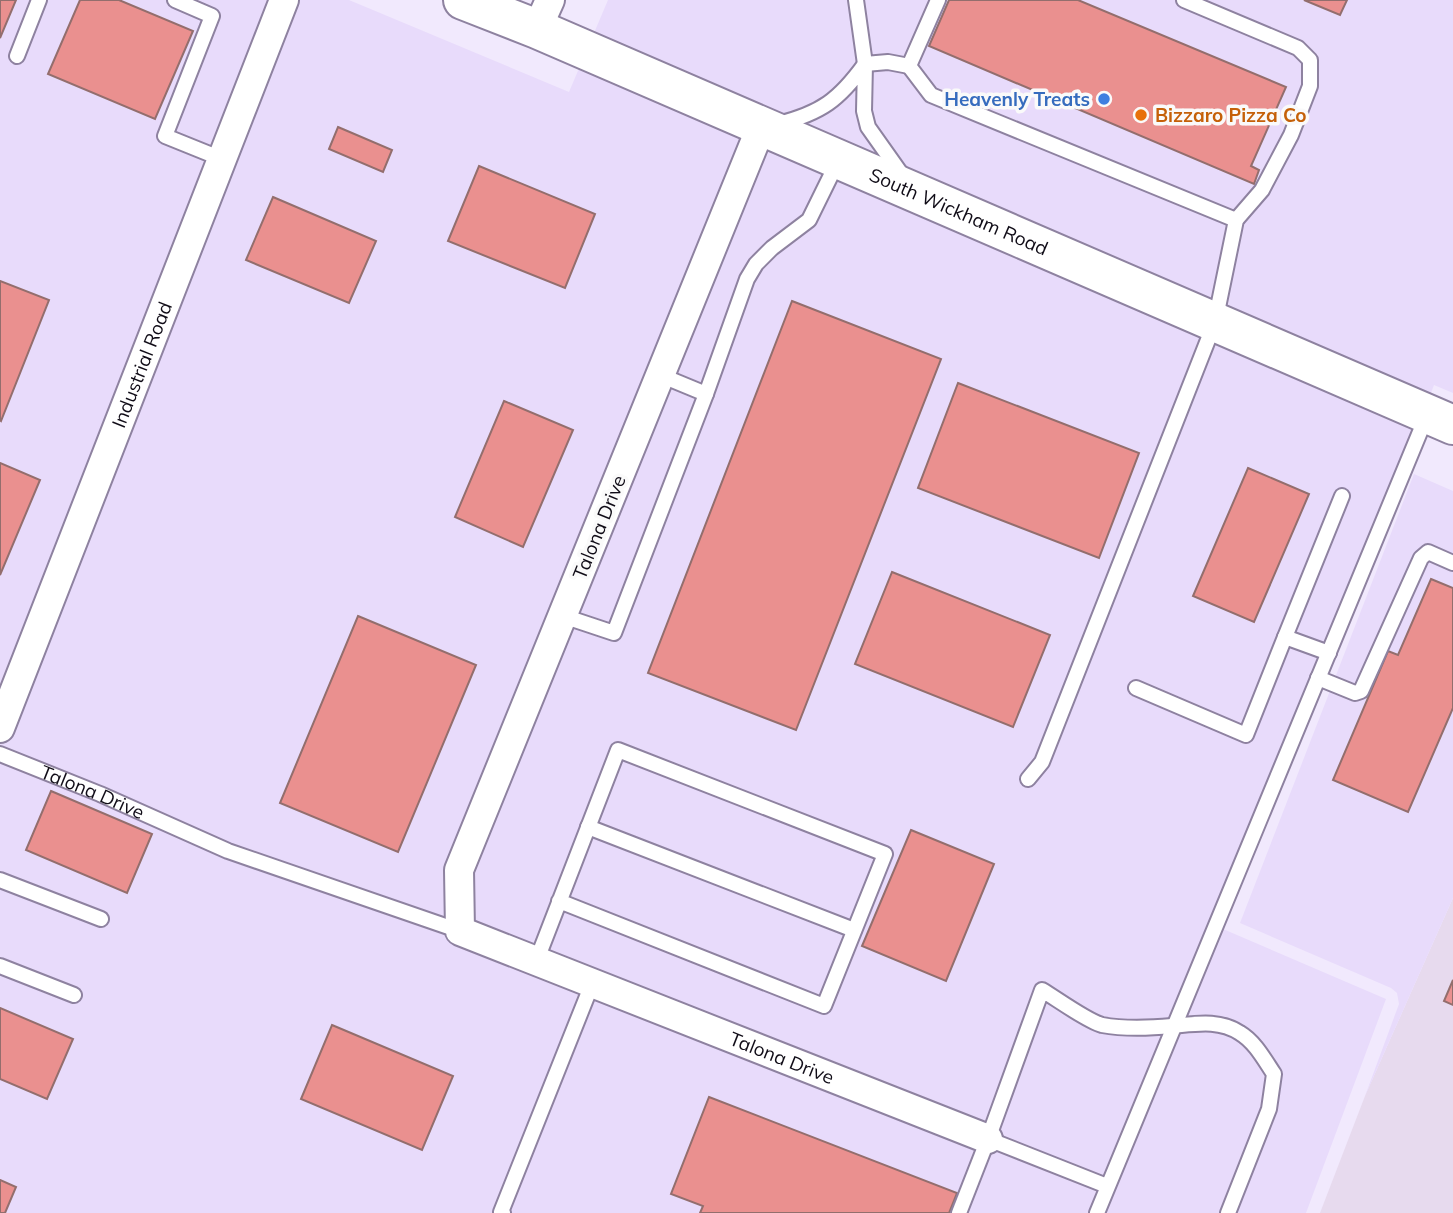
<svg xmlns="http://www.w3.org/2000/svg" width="1453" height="1213" viewBox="0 0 1453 1213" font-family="Mulish,sans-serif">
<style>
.commercial{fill:#e7daee}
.built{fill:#e8dbfb}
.building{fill:#ea908f;stroke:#936e6d;stroke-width:2}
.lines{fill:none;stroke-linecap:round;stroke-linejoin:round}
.lane-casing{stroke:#8e82a0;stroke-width:18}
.street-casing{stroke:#8e82a0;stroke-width:32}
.secondary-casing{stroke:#8e82a0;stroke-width:42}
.lane{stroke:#fff;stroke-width:14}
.street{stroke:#fff;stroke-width:28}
.secondary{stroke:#fff;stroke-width:38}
.shop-dot{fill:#3f7fe0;stroke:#fafafa;stroke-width:2.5}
.food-dot{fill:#e8710a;stroke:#fafafa;stroke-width:2.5}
.labels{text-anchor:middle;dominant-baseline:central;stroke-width:7;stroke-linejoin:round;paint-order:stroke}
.shop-label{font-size:19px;font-weight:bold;fill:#366cbe;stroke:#fafafa;text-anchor:end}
.food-label{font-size:19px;font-weight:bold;fill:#c56008;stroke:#fafafa;text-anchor:start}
.street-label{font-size:19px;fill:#100c17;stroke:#fafafa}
</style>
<rect width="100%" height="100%" fill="#f1e9fd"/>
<path class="commercial" d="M1453 898V1213H1320L1365 1096Z"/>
<g class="built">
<path d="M0 0H349L569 92 608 0H1453V393L1434 385 1223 929 1386 999 1306 1213H0Z"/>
<path d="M1414 474 1453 491V898L1365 1096 1399 1004 1397 993 1391 988 1240 923Z"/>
</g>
<g class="building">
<path d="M0 0H16L0 38Z"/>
<path d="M80 0H119L193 31 155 119 48 74Z"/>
<path d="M949 0H1078L1286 87 1251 166 1259 170 1254 184 929 46Z"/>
<path d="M1304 0H1347L1340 15Z"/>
<path d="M338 127 392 150 383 172 329 149Z"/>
<path d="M479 166 595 214 565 288 448 241Z"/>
<path d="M273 197 376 241 349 303 246 260Z"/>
<path d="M0 281 49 300 1 421 0 420Z"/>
<path d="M792 301 941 359 796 730 648 673Z"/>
<path d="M958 383 1139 453 1099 558 918 488Z"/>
<path d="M504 401 573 430 523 547 455 517Z"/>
<path d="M0 463 40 480 0 575Z"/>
<path d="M1248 468 1309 494 1254 622 1193 596Z"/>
<path d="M892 572 1050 635 1013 727 855 664Z"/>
<path d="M1431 579 1453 588V708L1408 812 1333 780 1388 651 1398 655Z"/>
<path d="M358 616 476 665 398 852 280 803Z"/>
<path d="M51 791 152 834 127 893 26 850Z"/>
<path d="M911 830 994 864 946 981 862 946Z"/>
<path d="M1453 980V1005L1444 1001Z"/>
<path d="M0 1008 73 1039 47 1099 0 1079Z"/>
<path d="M332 1025 453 1076 422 1150 301 1099Z"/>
<path d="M709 1097 957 1193 949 1213H700L703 1206 671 1194Z"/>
<path d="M0 1180 16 1187 5 1213H0Z"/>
</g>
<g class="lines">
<g class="lane-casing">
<g id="lane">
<path d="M175 0 212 16 165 136 222 159"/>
<path d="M856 0 865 64 888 62 909 66"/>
<path d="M938 0 909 66 931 95 1236 220"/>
<path d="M17 56 39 0"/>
<path d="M778 124C821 113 839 100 865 64L864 111 868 127 902 175"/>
<path d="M706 394 747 279 756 264 772 248 809 220 838 161"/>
<path d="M563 616 614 633 706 394 660 375"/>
<path d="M1329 653 1285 637 1342 496"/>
<path d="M1318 678 1355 693 1361 691 1421 558 1428 552 1453 563"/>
<path d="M1136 688 1246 735 1285 637"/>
<path id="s1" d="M0 754 100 794 228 851 460 931"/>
<path d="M1028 779 1042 762 1215 322 1236 220 1262 190 1291 135 1310 86V60L1298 48 1184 0"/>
<path d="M588 827 854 930"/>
<path d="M0 880 101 919"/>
<path d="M536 962 618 750 885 854 824 1006 559 901"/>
<path d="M0 966 74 995"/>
<path d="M1107 1186 988 1139 1042 990C1057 999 1087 1021 1102 1025 1124 1029 1150 1028 1172 1026 1195 1024 1219 1019 1240 1033 1255 1042 1264 1059 1274 1074L1269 1109 1228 1213"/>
<path d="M503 1213 501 1212 592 984"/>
<path d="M959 1213 988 1139"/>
<path d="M1097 1213 1427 415"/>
</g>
</g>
<g class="street-casing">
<g id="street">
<path d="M537 29 550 0"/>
<path id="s2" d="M761 127 459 870 460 931 988 1139"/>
<path id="s3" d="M0 728 284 0"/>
</g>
</g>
<g class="secondary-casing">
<g id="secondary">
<path id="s4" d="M463 0 537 29 1453 425"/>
</g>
</g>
<use href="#lane" class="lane"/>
<use href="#street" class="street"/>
<use href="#secondary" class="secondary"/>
</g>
<circle class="shop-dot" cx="1104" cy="99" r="7"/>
<circle class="food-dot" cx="1141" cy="115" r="7"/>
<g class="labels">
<g class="shop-label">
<text x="1090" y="99">Heavenly Treats</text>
</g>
<g class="food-label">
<text x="1155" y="115">Bizzaro Pizza Co</text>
</g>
<g class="street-label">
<text stroke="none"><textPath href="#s4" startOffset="539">South Wickham Road</textPath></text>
<text stroke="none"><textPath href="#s3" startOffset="390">Industrial Road</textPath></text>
<text transform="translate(599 527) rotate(-68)">Talona Drive</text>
<text stroke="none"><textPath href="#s1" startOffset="100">Talona Drive</textPath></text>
<text stroke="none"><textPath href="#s2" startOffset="1209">Talona Drive</textPath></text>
</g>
</g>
</svg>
